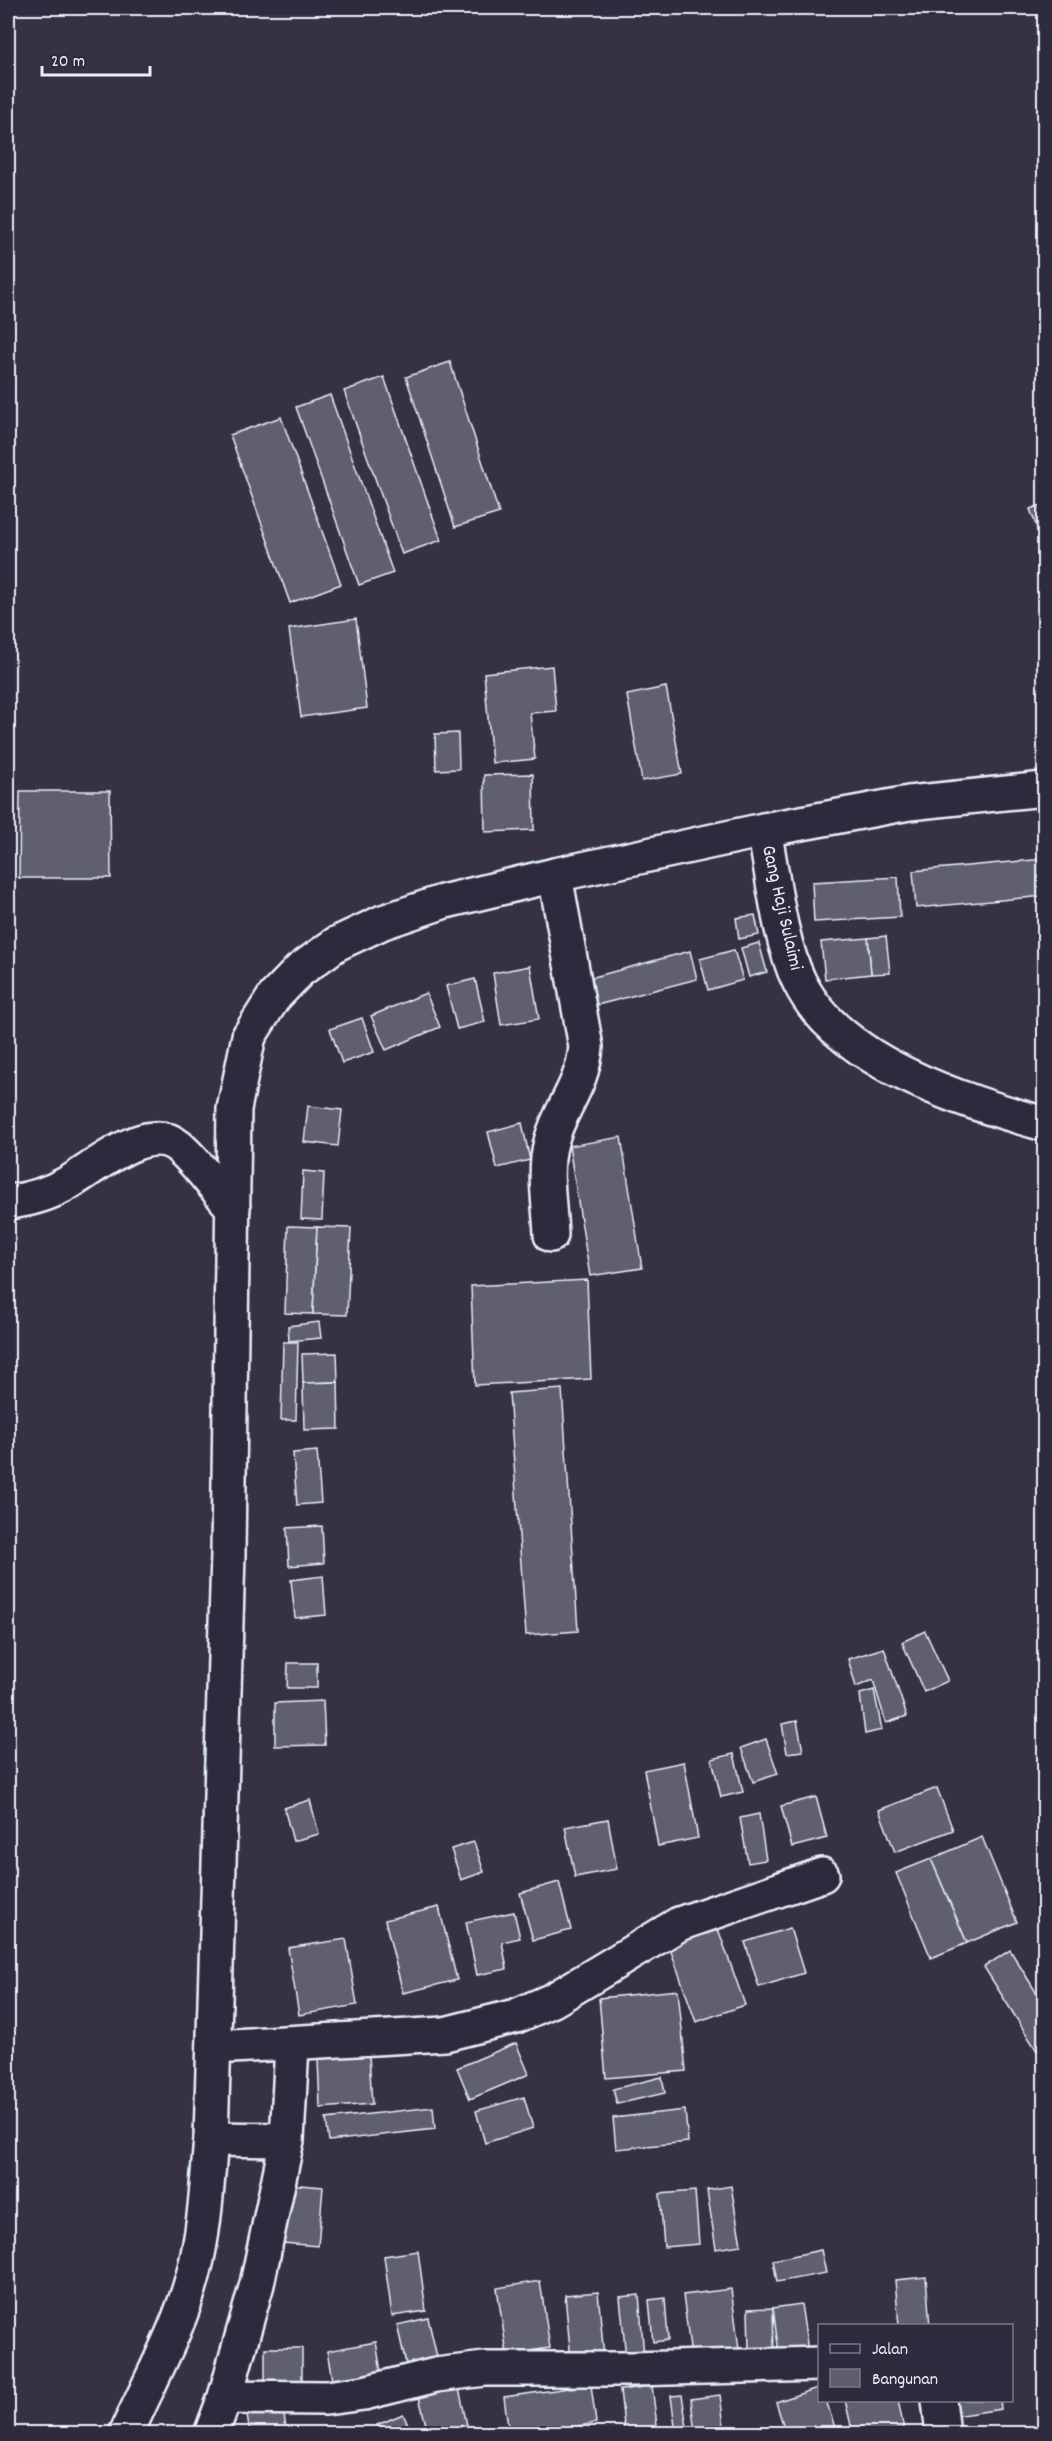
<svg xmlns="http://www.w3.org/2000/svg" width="1052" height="2441" viewBox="0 0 1052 2441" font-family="Dekko,sans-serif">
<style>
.building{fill:#605e6e;stroke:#e8f1f8;stroke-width:1.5}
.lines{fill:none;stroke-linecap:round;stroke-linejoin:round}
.minor-casing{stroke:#e8f1f8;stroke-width:38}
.tertiary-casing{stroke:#e8f1f8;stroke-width:38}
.minor{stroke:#2f2a3d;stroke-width:33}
.tertiary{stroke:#2f2a3d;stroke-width:33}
.labels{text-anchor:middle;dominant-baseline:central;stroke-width:6;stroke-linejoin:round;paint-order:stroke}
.street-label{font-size:20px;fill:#e8f1f8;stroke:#2f2a3d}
</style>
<rect width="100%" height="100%" fill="#363244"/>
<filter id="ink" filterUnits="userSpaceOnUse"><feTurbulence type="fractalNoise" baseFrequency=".0167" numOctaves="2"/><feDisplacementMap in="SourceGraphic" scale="12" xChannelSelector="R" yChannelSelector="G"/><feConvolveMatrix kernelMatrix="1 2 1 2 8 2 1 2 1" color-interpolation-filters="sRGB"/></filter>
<g filter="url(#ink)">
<g class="building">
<path d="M450 362 499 513 455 527 406 377Z"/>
<path d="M384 377 441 540 402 554 344 391Z"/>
<path d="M330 395 393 573 359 585 296 407Z"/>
<path d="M281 417 341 584 290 603 230 435Z"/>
<path d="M1044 504V547L1030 509Z"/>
<path d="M356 619 367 708 301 717 289 629Z"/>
<path d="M552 666 556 711 530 713 535 759 492 763 484 673Z"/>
<path d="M666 687 682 774 642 781 627 695Z"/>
<path d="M458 733 459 769 436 770 435 734Z"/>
<path d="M533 774 534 830 485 832 484 775Z"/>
<path d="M20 791H110L111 878H19Z"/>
<path d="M1044 859V896L916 908 913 871Z"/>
<path d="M898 877 900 917 814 922 812 882Z"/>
<path d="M755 915 759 935 739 939 736 918Z"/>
<path d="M886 936 890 973 871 974 868 938Z"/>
<path d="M868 938 871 974 825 979 821 942Z"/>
<path d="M759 943 767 972 749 977 741 948Z"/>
<path d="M734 950 743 980 708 990 700 959Z"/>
<path d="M690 951 697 979 597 1005 590 978Z"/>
<path d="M530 966 539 1019 501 1025 493 973Z"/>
<path d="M475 979 485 1022 457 1029 446 986Z"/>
<path d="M426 993 440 1027 386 1050 371 1016Z"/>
<path d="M362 1018 374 1052 342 1063 330 1029Z"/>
<path d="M308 1106 342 1110 338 1146 304 1142Z"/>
<path d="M522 1123 530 1160 497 1168 488 1132Z"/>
<path d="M621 1137 642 1268 590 1276 569 1146Z"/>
<path d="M303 1171 324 1173 322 1220 301 1219Z"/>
<path d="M288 1226 317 1227 313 1314 285 1313Z"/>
<path d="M317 1227 351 1228 347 1315 313 1314Z"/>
<path d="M587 1280 591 1379 475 1385 471 1286Z"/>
<path d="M319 1322 321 1338 289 1341 288 1326Z"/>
<path d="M283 1342H298L296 1420H281Z"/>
<path d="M337 1353 338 1382 303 1383 302 1354Z"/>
<path d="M338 1382 339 1429 304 1430 303 1383Z"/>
<path d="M562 1389 578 1631 526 1635 509 1393Z"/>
<path d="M317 1451 321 1503 297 1505 293 1453Z"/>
<path d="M322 1526 324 1563 289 1566 287 1528Z"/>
<path d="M323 1576 326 1615 295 1618 291 1580Z"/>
<path d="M925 1631 948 1681 924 1692 902 1642Z"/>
<path d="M884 1648 907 1716 886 1723 873 1680 856 1687 848 1659Z"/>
<path d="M288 1663H317V1688H287Z"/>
<path d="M874 1690 882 1730 865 1734 860 1694Z"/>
<path d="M323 1701 325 1745 275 1746V1703Z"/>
<path d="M797 1721 803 1751 787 1753 782 1724Z"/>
<path d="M766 1739 778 1774 753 1782 741 1748Z"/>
<path d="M734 1754 743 1792 721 1797 712 1759Z"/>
<path d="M684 1762 698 1838 658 1846 644 1770Z"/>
<path d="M937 1788 953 1830 895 1852 879 1810Z"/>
<path d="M816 1797 827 1838 792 1847 781 1806Z"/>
<path d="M310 1800 319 1834 293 1841 284 1808Z"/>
<path d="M759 1814 766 1860 748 1863 740 1818Z"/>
<path d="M608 1819 617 1869 575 1877 565 1827Z"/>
<path d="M982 1837 1017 1922 967 1943 931 1859Z"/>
<path d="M474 1842 484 1872 461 1880 451 1849Z"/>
<path d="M931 1859 967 1943 931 1958 896 1873Z"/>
<path d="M559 1882 571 1930 533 1940 520 1893Z"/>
<path d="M439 1907 457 1980 403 1993 385 1920Z"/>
<path d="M514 1912 520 1938 502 1942 507 1969 477 1975 466 1922Z"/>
<path d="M717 1926 745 2005 696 2022 668 1943Z"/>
<path d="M790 1928 804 1973 759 1987 745 1942Z"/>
<path d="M346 1939 357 2005 299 2015 288 1948Z"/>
<path d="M1010 1950 1044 2005V2046L1037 2051 984 1967Z"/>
<path d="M678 1990 686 2071 606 2078 599 1998Z"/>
<path d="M516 2043 529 2074 470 2099 457 2068Z"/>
<path d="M369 2055 372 2104 320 2108 318 2059Z"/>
<path d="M662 2077 665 2093 617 2104 613 2089Z"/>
<path d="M524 2097 533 2128 485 2143 476 2111Z"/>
<path d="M433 2107 435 2129 329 2141 326 2119Z"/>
<path d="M685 2110 688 2142 616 2149 613 2118Z"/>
<path d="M288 2184 323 2187 318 2246 283 2243Z"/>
<path d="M731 2186 741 2245 716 2249 707 2190Z"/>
<path d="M695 2191 699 2244 664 2247 660 2194Z"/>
<path d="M821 2250 826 2273 777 2282 773 2260Z"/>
<path d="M418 2251 426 2311 392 2316 384 2256Z"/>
<path d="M926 2277 930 2326H899L895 2280Z"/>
<path d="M540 2281 550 2348 507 2354 497 2288Z"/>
<path d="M731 2289 739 2349 691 2356 683 2295Z"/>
<path d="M598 2292 604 2357 571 2360 565 2295Z"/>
<path d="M639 2295 644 2356 626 2358 620 2297Z"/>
<path d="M665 2298 668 2340 653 2342 649 2300Z"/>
<path d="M801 2304 809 2357 780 2361 773 2308Z"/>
<path d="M773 2308 774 2350 749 2351 748 2309Z"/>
<path d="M428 2318 437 2357 406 2364 397 2325Z"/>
<path d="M376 2342 382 2378 333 2386 327 2351Z"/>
<path d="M265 2348H302V2389L265 2388Z"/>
<path d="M458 2384 467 2425 428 2433 418 2393Z"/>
<path d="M591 2385 596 2423 548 2431V2434H509L504 2397Z"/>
<path d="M652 2386 658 2434H625L620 2390Z"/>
<path d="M820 2387V2400H826L837 2434H786L776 2402Z"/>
<path d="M682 2395 688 2434H676L671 2396Z"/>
<path d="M720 2395 725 2434H695L691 2399Z"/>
<path d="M845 2400H898L905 2434H853Z"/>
<path d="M953 2400H1000L1001 2409 955 2416Z"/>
<path d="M282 2403 287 2434H250L246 2409Z"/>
<path d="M403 2414 412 2434H381L377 2425Z"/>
</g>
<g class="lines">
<g class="minor-casing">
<g id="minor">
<path d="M764 830C773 875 779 940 799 981 838 1063 963 1101 1044 1124"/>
<path d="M8 1202C29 1200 49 1194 68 1183 95 1168 147 1121 178 1146 198 1163 215 1188 233 1208"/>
<path d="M551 1235C550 1206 543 1171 551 1142 560 1107 582 1088 586 1047L555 875"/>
<path d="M214 2047 445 2034 516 2016 553 2000 679 1924 822 1875"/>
<path d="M211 2139 287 2140"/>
<path d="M225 2397 326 2398 364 2393 436 2375 485 2369H632L820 2364"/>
<path d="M939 2400 943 2434"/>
<path d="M211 2434 225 2397 257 2284 287 2140 292 2045"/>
</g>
</g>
<g class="tertiary-casing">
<path id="tertiary" d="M126 2434C150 2380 180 2328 194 2272 205 2229 207 2183 211 2139L228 1554 234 1109 249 1036 274 997 300 970 336 944 383 922 442 902 555 875 764 830 909 803 1044 789"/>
</g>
<use href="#minor" class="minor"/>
<use href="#tertiary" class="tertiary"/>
</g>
</g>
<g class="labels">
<g class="street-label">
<text transform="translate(781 908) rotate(77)">Gang Haji Sulaimi</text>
</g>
</g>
<rect width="1052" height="2441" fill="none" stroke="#2f2a3d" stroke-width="30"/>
<rect x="15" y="15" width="1022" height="2411" fill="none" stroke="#e8f1f8" stroke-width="2" filter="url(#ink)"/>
<rect x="818" y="2324" width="195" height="78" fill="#2f2a3d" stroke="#797a88" stroke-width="1.5"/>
<rect x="830" y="2344" width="30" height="9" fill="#2f2a3d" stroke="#797a88" stroke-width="1.5"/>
<text x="872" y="2354" font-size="18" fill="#e8f1f8">Jalan</text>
<rect x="830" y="2369" width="30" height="18" fill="#605e6e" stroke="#797a88" stroke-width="1.5"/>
<text x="872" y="2384" font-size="18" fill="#e8f1f8">Bangunan</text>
<path d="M42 66v9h108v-9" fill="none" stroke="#e8f1f8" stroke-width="3"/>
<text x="51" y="66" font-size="18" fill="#e8f1f8" stroke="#2f2a3d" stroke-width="4.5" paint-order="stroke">20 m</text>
</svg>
